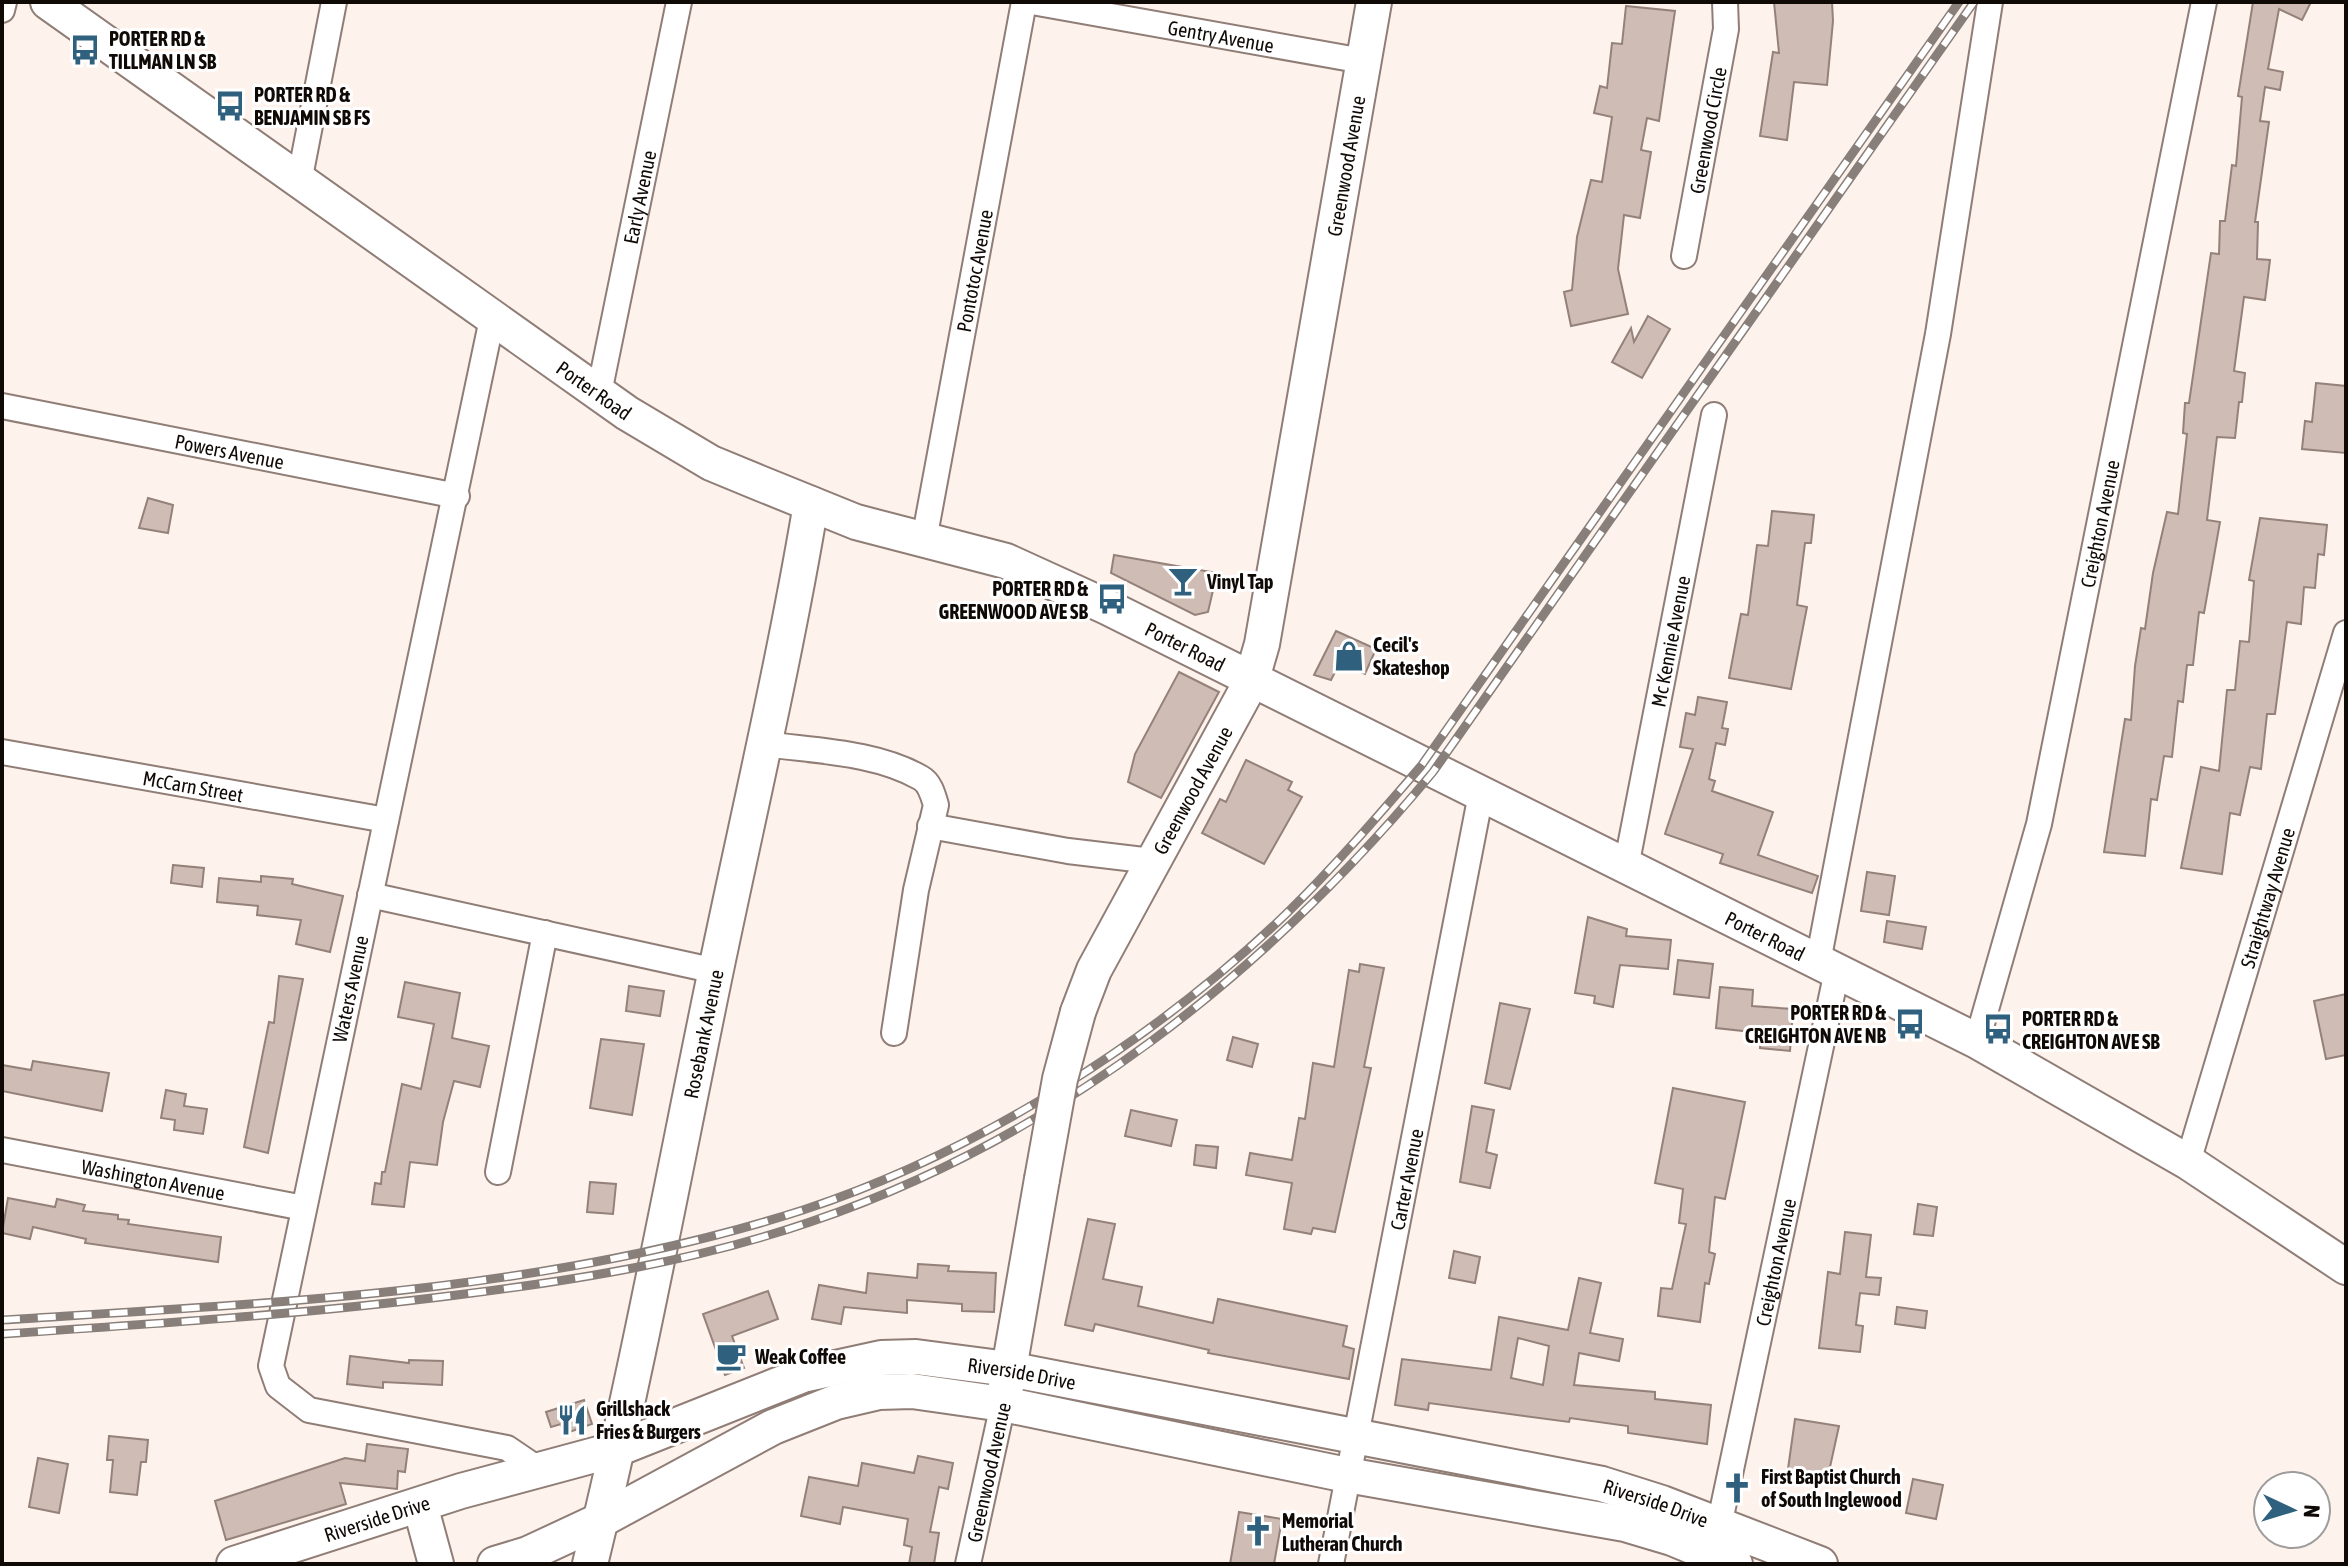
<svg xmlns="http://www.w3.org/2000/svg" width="2348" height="1566" viewBox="0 0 2348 1566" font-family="'Asap Condensed',sans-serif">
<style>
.building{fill:#cfbcb4;stroke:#93817a;stroke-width:2;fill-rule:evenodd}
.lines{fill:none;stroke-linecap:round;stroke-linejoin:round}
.street-casing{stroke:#8f7d76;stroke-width:28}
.secondary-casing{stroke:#8f7d76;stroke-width:38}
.street{stroke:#fff;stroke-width:24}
.secondary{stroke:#fff;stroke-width:34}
.rail-casing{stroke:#887f7a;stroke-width:9}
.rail{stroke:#fff;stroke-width:6;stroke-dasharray:18;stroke-linecap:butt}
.secondary-bridge-casing{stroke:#8f7d76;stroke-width:38;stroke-linecap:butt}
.secondary-bridge{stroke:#fff;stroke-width:34}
.labels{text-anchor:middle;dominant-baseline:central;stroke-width:6;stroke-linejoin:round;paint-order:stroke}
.street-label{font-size:20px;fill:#100a07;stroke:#fff}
.poi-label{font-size:20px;font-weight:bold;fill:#100a07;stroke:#fff;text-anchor:start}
</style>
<rect width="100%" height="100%" fill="#fef2ec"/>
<g class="building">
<path d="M1774 2H1832L1833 21 1827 85 1794 82 1787 140 1760 136 1773 52 1779 53Z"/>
<path d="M2253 2H2311L2302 20 2279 9 2268 69 2283 72 2280 90 2265 87 2260 121 2269 122 2255 222H2258L2257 259 2270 260 2265 300 2244 297 2234 371 2245 373 2242 402H2239L2235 438 2217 437 2207 520 2220 522 2204 613 2199 612 2193 665H2187L2183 702 2178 701 2172 757 2164 756 2157 800 2151 799 2145 856 2104 852 2125 719 2131 720 2135 666 2141 628 2145 629 2153 573 2167 512 2178 514 2187 434 2183 433 2185 403H2189L2211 253 2219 254 2220 221H2225L2232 165 2236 166 2242 97 2238 96Z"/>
<path d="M1626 6 1675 11 1659 121 1647 118 1641 150 1651 152 1640 218 1624 215 1618 269 1628 314 1571 326 1564 292 1572 290 1577 237 1591 180 1602 182 1612 117 1594 113 1600 86 1607 88 1612 43 1622 44Z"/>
<path d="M1648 316 1670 329 1642 378 1612 362 1631 328 1634 342Z"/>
<path d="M2316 383 2346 386V453L2302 449 2305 421 2312 422Z"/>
<path d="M148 498 173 505 168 533 139 528Z"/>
<path d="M1772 511 1814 515 1811 543H1805L1797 605 1807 607 1791 689 1729 678 1741 614 1748 615 1757 545 1768 546Z"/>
<path d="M2260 518 2327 525 2324 555 2318 554 2315 588 2304 587 2301 624 2287 622 2275 714H2267L2261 769 2250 767 2240 815 2230 813 2222 874 2181 868 2201 767 2219 771 2227 690H2235L2240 641 2249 642 2254 581 2249 580Z"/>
<path d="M1114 555 1217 573 1208 612 1195 615 1111 573Z"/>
<path d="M1336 631 1376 649 1365 674 1340 662 1331 680 1314 675Z"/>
<path d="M1179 672 1219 692 1161 798 1128 782 1135 754Z"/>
<path d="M1698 697 1727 702 1722 728 1728 729 1725 745 1716 743 1709 779 1715 781 1712 791 1773 812 1758 855 1818 876 1812 893 1720 863 1723 854 1665 834 1693 749 1680 747 1686 713 1695 715Z"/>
<path d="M1246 760 1292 782 1288 790 1302 797 1264 864 1202 833 1220 799 1226 802Z"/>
<path d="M173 865 204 868 202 887 171 883Z"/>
<path d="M1867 872 1895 876 1889 915 1861 911Z"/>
<path d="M261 876 293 879 292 884 343 896 330 952 296 944 301 920 257 915 258 906 217 902 219 878 261 882Z"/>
<path d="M1588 917 1627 929 1626 936 1671 940 1668 969 1620 965 1613 1007 1594 1003 1595 996 1575 993Z"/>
<path d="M1887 921 1926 927 1922 949 1884 942Z"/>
<path d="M1678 960 1713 964 1709 998 1674 994Z"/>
<path d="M1360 964 1384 968 1364 1067 1371 1068 1335 1232 1313 1228 1311 1234 1284 1229 1292 1183 1246 1175 1250 1153 1292 1160 1299 1118 1305 1119 1313 1063 1334 1067 1349 970 1359 972Z"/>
<path d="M279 976 303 979 268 1153 244 1147 269 1022 274 1023Z"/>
<path d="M405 982 460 993 452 1038 489 1046 480 1087 454 1081 443 1122 437 1165 410 1162 404 1207 372 1204 375 1183 381 1184 382 1172H385L402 1084 421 1089 434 1024 398 1017Z"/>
<path d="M629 986 664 991 660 1016 626 1011Z"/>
<path d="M1720 987 1753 990 1752 1006 1793 1009 1790 1051 1760 1048 1761 1033 1716 1028Z"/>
<path d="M2346 994V1055L2326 1059 2314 1001Z"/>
<path d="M1500 1003 1530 1009 1510 1089 1485 1083Z"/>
<path d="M1233 1037 1258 1044 1252 1067 1227 1060Z"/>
<path d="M601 1039 644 1044 632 1115 590 1108Z"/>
<path d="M33 1061 109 1073 102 1111 2 1091V1065L31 1070Z"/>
<path d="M1673 1088 1745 1102 1725 1199 1715 1197 1709 1252 1715 1254 1709 1284 1705 1283 1700 1322 1658 1316 1661 1288 1672 1289 1686 1224 1679 1223 1683 1189 1655 1183Z"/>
<path d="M166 1090 186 1094 184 1106 207 1109 203 1134 174 1130 175 1120 161 1118Z"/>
<path d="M1472 1106 1494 1110 1486 1152 1497 1155 1490 1188 1460 1182Z"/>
<path d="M1131 1110 1177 1120 1171 1146 1125 1136Z"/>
<path d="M1196 1145 1218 1147 1216 1168 1194 1165Z"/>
<path d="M590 1182 616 1184 613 1214 587 1212Z"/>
<path d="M8 1198 55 1207 57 1199 85 1205 83 1211 118 1215V1219L129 1220 128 1224 221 1237 218 1262 85 1243 86 1239 33 1227 30 1239 2 1233Z"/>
<path d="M1918 1204 1937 1207 1933 1236 1914 1234Z"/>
<path d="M1088 1219 1115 1224 1103 1279 1142 1287 1138 1306 1213 1323 1218 1299 1347 1326 1343 1346 1354 1349 1349 1379 1208 1353 1209 1350 1095 1324 1093 1331 1065 1325Z"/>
<path d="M1845 1232 1871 1235 1866 1277 1881 1278 1879 1295 1860 1293 1856 1325 1863 1326 1860 1352 1819 1348 1828 1272 1840 1274Z"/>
<path d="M1454 1251 1480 1257 1475 1283 1449 1278Z"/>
<path d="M918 1264 949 1266 948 1271 996 1273 994 1312 962 1311V1304L907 1300V1313L844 1307 841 1324 812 1319 819 1285 866 1293 868 1273 917 1278Z"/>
<path d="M1579 1278 1601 1283 1590 1333 1623 1339 1619 1361 1579 1353 1574 1385 1655 1392V1399L1711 1405 1707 1444 1628 1433V1426L1570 1418 1569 1422 1429 1403 1428 1410 1395 1405 1402 1359 1491 1370 1499 1317 1568 1330ZM1518 1338 1549 1346 1543 1385 1511 1378Z"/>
<path d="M768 1291 778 1319 732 1336 744 1368 725 1375 703 1314Z"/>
<path d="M1897 1307 1927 1311 1925 1328 1895 1324Z"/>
<path d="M350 1356 409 1363V1360L443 1361 442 1385 383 1382V1388L347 1384Z"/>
<path d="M584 1400 592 1424 564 1434 561 1424 551 1427 546 1412Z"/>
<path d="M1795 1419 1839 1426 1828 1476 1788 1469Z"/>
<path d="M109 1436 148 1440 146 1462H141L137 1495 110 1492 113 1460H107Z"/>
<path d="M367 1444 408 1449 405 1472 398 1471 397 1489 340 1483 346 1504 226 1540 215 1501 345 1458 365 1461Z"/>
<path d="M918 1456 953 1463 948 1489 939 1487 930 1532 939 1533 934 1564H909L912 1547 904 1545 908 1519 843 1507 840 1524 801 1516 809 1477 858 1486 862 1463 914 1473Z"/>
<path d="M38 1458 68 1464 59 1513 29 1507Z"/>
<path d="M1913 1479 1943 1485 1936 1519 1906 1513Z"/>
<path d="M1239 1512 1282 1519 1274 1564H1230Z"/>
</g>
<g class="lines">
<g class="street-casing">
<g id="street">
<path id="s1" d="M1032 2 1363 61"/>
<path d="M2 10 4 2"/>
<path d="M299 182 334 2"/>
<path id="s2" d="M1684 256 1726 29 1725 2"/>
<path d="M492 319 271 1366 278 1386 309 1410 507 1448 538 1469"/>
<path id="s3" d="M599 393 679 2"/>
<path id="s4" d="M2 406 457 496"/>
<path id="s5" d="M924 540 1024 2"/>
<path d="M765 744C815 751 876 752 921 778 930 783 933 795 936 805L916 890 894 1033"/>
<path id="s6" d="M2 752 386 820"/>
<path d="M930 826 1068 851 1152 861"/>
<path id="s7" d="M1626 867 1714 415"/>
<path d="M370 895 716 971"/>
<path d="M1818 962 1938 334 1990 2"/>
<path id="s8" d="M1977 1041 2039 824 2204 2"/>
<path id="s9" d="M2 1150 304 1208"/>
<path id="s10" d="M2188 1162 2346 633"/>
<path d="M498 1172 545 933"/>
<path id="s11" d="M1716 1540 1837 971"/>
<path id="s12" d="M968 1564 1003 1404"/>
<path id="s13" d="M1331 1564 1481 794"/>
</g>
</g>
<g class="secondary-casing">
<g id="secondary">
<path id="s14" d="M48 2 627 413 711 463 757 482 856 522 1006 561 1107 607 1977 1041 2188 1162 2346 1267"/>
<path id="s15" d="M1078 1012 1094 970 1251 682 1262 644 1374 2"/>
<path d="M1005 1392 1042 1179"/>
<path d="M420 1505 436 1564"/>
<path id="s16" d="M234 1564 461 1491 617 1449 803 1375 881 1358 916 1357 1008 1369 1602 1484 1662 1503 1820 1564"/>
<path d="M495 1564 528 1554 601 1520 773 1427 836 1402 879 1392 912 1391 1003 1404 1347 1475 1625 1524 1672 1538 1735 1564"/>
<path id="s17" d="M590 1564C637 1372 673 1178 713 984 746 824 784 665 811 504"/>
</g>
</g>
<use href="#street" class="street"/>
<use href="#secondary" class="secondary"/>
<g class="rail-casing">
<g id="rail">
<path d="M2 1320C270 1303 545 1293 803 1210 977 1153 1155 1040 1287 913 1334 867 1378 816 1421 766L1959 2"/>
<path d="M2 1334C154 1324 306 1314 457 1295 577 1280 696 1261 810 1222 1058 1138 1267 972 1433 772L1974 2"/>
</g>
</g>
<use href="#rail" class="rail"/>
<g class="secondary-bridge-casing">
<path id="secondary-bridge" d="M1042 1179 1060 1079 1078 1012"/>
</g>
<use href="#secondary-bridge" class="secondary-bridge"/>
</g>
<defs>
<g id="bus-bare" transform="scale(2.4)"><path d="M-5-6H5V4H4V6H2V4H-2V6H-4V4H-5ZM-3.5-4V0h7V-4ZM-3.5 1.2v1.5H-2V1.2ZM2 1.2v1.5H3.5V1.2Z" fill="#2f607e" stroke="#fff" stroke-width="2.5" paint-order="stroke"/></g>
<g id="bar-bare" transform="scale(2.4)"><path d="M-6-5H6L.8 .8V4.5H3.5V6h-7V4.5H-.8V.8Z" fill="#2f607e" stroke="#fff" stroke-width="2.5" paint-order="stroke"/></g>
<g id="shop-bare" transform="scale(2.4)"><path d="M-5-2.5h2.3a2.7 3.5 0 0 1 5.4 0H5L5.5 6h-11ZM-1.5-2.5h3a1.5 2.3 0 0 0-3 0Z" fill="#2f607e" stroke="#fff" stroke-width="2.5" paint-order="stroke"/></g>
<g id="cafe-bare" transform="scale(2.4)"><path d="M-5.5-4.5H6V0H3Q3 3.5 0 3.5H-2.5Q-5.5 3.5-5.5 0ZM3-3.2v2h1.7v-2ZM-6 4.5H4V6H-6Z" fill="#2f607e" stroke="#fff" stroke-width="2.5" paint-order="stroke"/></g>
<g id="restaurant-bare" transform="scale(2.4)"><path d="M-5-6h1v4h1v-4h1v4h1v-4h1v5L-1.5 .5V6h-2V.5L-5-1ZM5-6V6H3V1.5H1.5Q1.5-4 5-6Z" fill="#2f607e" stroke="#fff" stroke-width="2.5" paint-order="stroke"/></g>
<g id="church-bare" transform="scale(2.4)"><path d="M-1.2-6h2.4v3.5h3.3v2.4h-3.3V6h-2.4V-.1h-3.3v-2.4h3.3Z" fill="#2f607e" stroke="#fff" stroke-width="2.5" paint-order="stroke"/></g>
</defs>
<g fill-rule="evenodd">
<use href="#bus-bare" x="85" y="50"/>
<use href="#bus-bare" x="230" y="106"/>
<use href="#bar-bare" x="1183" y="581"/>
<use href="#bus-bare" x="1112" y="599"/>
<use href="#shop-bare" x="1349" y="656"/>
<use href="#bus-bare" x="1910" y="1024"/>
<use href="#bus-bare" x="1998" y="1029"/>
<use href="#cafe-bare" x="731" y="1356"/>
<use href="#restaurant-bare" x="572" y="1420"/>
<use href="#church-bare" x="1737" y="1488"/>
<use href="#church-bare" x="1258" y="1531"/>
</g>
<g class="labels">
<g class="street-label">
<text stroke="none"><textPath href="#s1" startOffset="192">Gentry Avenue</textPath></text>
<text stroke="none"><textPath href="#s2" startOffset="128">Greenwood Circle</textPath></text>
<text stroke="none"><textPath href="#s15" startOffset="898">Greenwood Avenue</textPath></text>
<text stroke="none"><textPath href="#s3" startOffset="200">Early Avenue</textPath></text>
<text stroke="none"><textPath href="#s5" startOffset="274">Pontotoc Avenue</textPath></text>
<text stroke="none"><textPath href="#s14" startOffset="670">Porter Road</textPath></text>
<text stroke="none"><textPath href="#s4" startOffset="232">Powers Avenue</textPath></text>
<text stroke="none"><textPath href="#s8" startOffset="532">Creighton Avenue</textPath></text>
<text stroke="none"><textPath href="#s7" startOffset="230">Mc Kennie Avenue</textPath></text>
<text stroke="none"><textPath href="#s14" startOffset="1318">Porter Road</textPath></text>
<text stroke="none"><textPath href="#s6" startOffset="194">McCarn Street</textPath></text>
<text stroke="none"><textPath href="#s15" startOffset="250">Greenwood Avenue</textPath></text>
<text stroke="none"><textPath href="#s10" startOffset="276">Straightway Avenue</textPath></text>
<text stroke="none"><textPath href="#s14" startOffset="1966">Porter Road</textPath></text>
<text transform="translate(350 989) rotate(-78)">Waters Avenue</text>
<text stroke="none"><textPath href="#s17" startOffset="542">Rosebank Avenue</textPath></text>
<text stroke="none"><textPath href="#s9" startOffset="154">Washington Avenue</textPath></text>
<text stroke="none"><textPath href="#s13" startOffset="392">Carter Avenue</textPath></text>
<text stroke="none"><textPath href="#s11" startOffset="284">Creighton Avenue</textPath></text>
<text stroke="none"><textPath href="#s16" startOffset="822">Riverside Drive</textPath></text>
<text stroke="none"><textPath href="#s12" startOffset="94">Greenwood Avenue</textPath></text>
<text stroke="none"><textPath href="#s16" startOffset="1470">Riverside Drive</textPath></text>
<text stroke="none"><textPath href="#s16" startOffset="150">Riverside Drive</textPath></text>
</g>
<g class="poi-label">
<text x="109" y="38">PORTER RD &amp;<tspan x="109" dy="23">TILLMAN LN SB</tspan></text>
<text x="254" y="94">PORTER RD &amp;<tspan x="254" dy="23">BENJAMIN SB FS</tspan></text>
<text x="1207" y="581">Vinyl Tap</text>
<text x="1088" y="588" text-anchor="end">PORTER RD &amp;<tspan x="1088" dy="23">GREENWOOD AVE SB</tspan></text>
<text x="1373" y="644">Cecil's<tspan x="1373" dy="23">Skateshop</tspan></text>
<text x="1886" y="1012" text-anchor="end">PORTER RD &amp;<tspan x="1886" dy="23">CREIGHTON AVE NB</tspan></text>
<text x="2022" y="1018">PORTER RD &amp;<tspan x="2022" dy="23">CREIGHTON AVE SB</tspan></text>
<text x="755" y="1356">Weak Coffee</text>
<text x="596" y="1408">Grillshack<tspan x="596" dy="23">Fries &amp; Burgers</tspan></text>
<text x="1761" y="1476">First Baptist Church<tspan x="1761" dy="23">of South Inglewood</tspan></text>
<text x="1282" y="1520">Memorial<tspan x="1282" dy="23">Lutheran Church</tspan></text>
</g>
</g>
<rect width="2348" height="1566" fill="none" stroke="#100a07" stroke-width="8"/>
<g transform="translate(2292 1510) rotate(94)"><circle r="38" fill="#ffffff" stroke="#9f9d9c" stroke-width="2"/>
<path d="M0-6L14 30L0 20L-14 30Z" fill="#2f607e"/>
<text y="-12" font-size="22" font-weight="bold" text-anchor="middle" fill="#100a07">N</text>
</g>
</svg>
